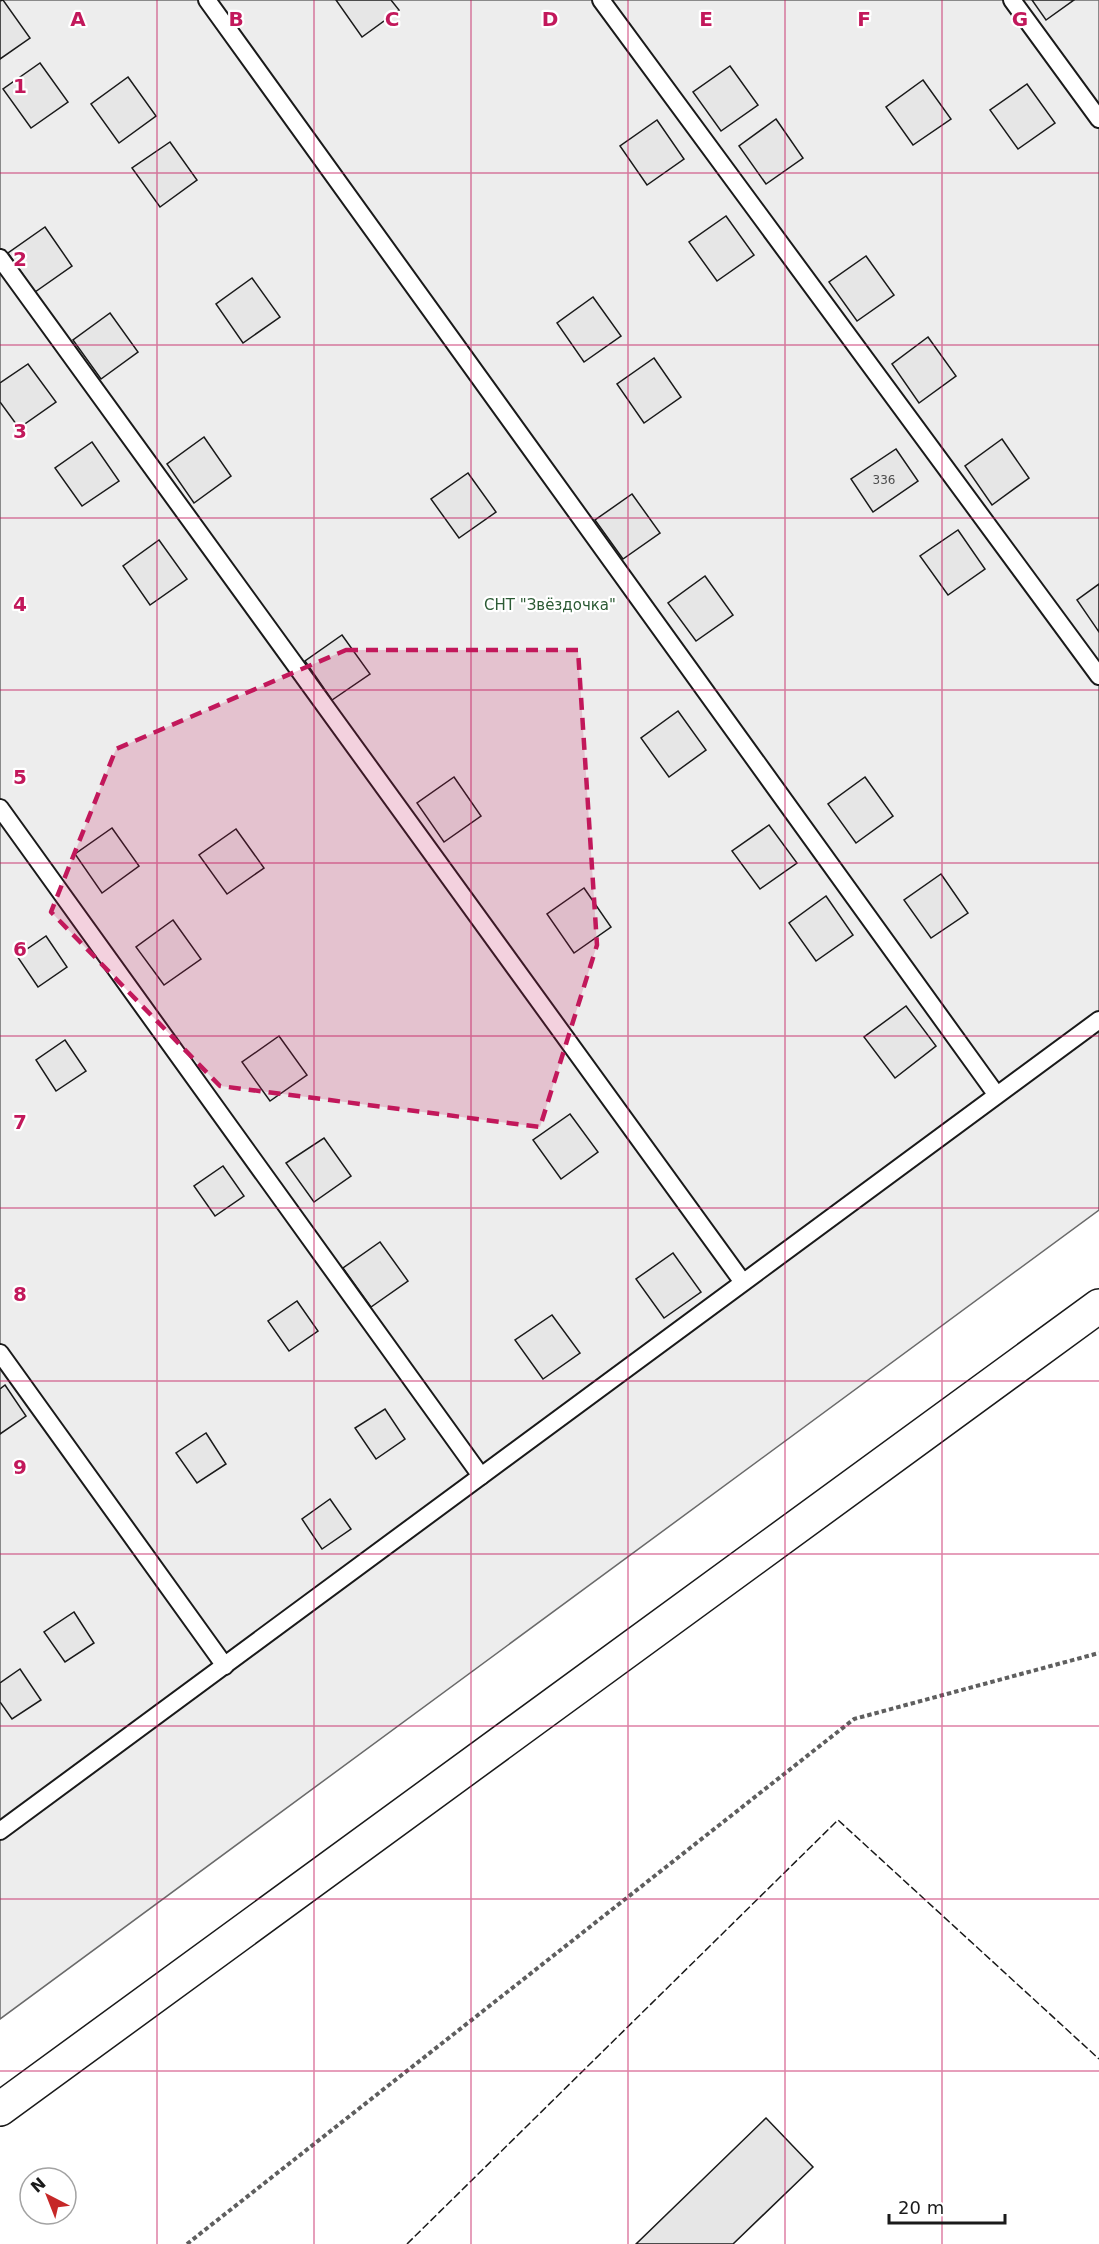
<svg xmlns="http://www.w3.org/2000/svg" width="1099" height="2244" viewBox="0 0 1099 2244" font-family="'DejaVu Sans',sans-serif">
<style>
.built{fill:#ededed;stroke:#6a6a6a;stroke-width:1.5}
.building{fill:#e6e6e6;stroke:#1a1a1a;stroke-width:1.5}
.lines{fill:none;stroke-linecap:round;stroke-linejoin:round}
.service-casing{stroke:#1a1a1a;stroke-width:20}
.tertiary-casing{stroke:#1a1a1a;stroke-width:36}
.path{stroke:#5f5f5f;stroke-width:4;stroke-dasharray:4.5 3;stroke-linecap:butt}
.service{stroke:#fff;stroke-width:16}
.tertiary{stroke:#fff;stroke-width:33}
.fence{stroke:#1a1a1a;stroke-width:1.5;stroke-dasharray:8 3;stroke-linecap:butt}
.marked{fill:#c2185b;fill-opacity:0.2;stroke:#c2185b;stroke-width:4.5;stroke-dasharray:12 8;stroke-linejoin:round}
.grid{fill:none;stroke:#c2185b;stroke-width:1.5;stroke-opacity:0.55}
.labels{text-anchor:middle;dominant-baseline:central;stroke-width:4.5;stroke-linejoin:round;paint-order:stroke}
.number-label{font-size:12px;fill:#4d4d4d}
.park-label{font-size:15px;fill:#2b5a34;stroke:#fff}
.grid-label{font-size:20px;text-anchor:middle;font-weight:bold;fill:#c2185b;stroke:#fff;stroke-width:4.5;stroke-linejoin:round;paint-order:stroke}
</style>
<rect width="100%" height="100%" fill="#fff"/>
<path class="built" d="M0 0H1099V1210L0 2019Z"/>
<g class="building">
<path d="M3 0 30 38 0 59V1Z"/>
<path d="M336 0H391L399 10 362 37Z"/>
<path d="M1032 0H1074L1046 20Z"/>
<path d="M40 63 68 102 31 128 3 89Z"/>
<path d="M730 66 758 105 721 131 693 92Z"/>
<path d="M128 77 156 116 119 143 91 104Z"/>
<path d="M923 80 951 119 913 145 886 107Z"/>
<path d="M1027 84 1055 123 1018 149 990 110Z"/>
<path d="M776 119 803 158 766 184 739 146Z"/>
<path d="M657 120 684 159 647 185 620 146Z"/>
<path d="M170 142 197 180 160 207 132 168Z"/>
<path d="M726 216 754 255 717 281 689 242Z"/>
<path d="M45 227 72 266 35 292 8 253Z"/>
<path d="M866 256 894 295 857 321 829 282Z"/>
<path d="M252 278 280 317 243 343 216 304Z"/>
<path d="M593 297 621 336 584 362 557 323Z"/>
<path d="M110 313 138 352 101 379 73 340Z"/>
<path d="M928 337 956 376 919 403 892 364Z"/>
<path d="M654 358 681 397 644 423 617 384Z"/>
<path d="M28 364 56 402 19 428 0 402V383Z"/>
<path d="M204 437 231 476 194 503 167 464Z"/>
<path d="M1002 439 1029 478 992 505 965 466Z"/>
<path d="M92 442 119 481 82 506 55 468Z"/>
<path d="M896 449 918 481 873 512 851 479Z"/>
<path d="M468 473 496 512 459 538 431 499Z"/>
<path d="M632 494 660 533 623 559 595 520Z"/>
<path d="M958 530 985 569 948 595 920 556Z"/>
<path d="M159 540 187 579 150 605 123 566Z"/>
<path d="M705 576 733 615 696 641 668 603Z"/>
<path d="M1099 584V632L1077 600Z"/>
<path d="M342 635 370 674 332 700 305 661Z"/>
<path d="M678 711 706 750 669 777 641 738Z"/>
<path d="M454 777 481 816 444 842 417 803Z"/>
<path d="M865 777 893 816 856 843 828 804Z"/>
<path d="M769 825 797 863 760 889 732 851Z"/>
<path d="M112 828 139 866 102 893 75 854Z"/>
<path d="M236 829 264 868 227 894 199 855Z"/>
<path d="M941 874 968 913 931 938 904 900Z"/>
<path d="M584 888 611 927 574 953 547 914Z"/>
<path d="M826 896 853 935 816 961 789 923Z"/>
<path d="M173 920 201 959 164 985 136 947Z"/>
<path d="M46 936 67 967 38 987 17 956Z"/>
<path d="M906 1006 936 1046 895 1078 864 1037Z"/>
<path d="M279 1036 307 1075 270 1101 242 1062Z"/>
<path d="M65 1040 86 1071 56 1091 36 1060Z"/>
<path d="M570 1114 598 1152 561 1179 533 1140Z"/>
<path d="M324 1138 351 1176 314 1202 286 1163Z"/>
<path d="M223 1166 244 1196 215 1216 194 1186Z"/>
<path d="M380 1242 408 1281 371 1307 343 1268Z"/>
<path d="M673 1253 701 1292 664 1318 636 1279Z"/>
<path d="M297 1301 318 1331 289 1351 268 1321Z"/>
<path d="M552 1315 580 1353 543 1379 515 1340Z"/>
<path d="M5 1385 26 1416 0 1434V1389Z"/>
<path d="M385 1409 405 1439 376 1459 355 1428Z"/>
<path d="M206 1433 226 1464 197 1483 176 1453Z"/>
<path d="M330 1499 351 1529 322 1549 302 1519Z"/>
<path d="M74 1612 94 1643 65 1662 44 1632Z"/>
<path d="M20 1669 41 1700 12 1719 0 1702V1683Z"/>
<path d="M766 2118 813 2167 733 2244H636Z"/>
</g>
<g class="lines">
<g class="service-casing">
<g id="service">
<path d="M207 0 996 1094"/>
<path d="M601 0 1099 676"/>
<path d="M1012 0 1099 119"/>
<path d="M0 258 742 1281"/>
<path d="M0 808 481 1476"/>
<path d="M0 1353 225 1666"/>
<path d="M0 1831 1099 1020"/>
</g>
</g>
<g class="tertiary-casing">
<path id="tertiary" d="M0 2109 1099 1306"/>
</g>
<path class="path" d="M187 2244 854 1719 1099 1653"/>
<use href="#service" class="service"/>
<use href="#tertiary" class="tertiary"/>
<path class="fence" d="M407 2244 838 1820 1099 2059"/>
</g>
<path class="marked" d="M346 650H578L597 945 540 1127 220 1086 51 912 116 749Z"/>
<path class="grid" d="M157 0V2244M314 0V2244M471 0V2244M628 0V2244M785 0V2244M942 0V2244M0 173H1099M0 345H1099M0 518H1099M0 690H1099M0 863H1099M0 1036H1099M0 1208H1099M0 1381H1099M0 1554H1099M0 1726H1099M0 1899H1099M0 2071H1099"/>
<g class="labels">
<g class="number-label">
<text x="884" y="480">336</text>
</g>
<g class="park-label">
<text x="550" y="605">СНТ "Звёздочка"</text>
</g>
</g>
<g class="grid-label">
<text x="78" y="26">A</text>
<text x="236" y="26">B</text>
<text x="392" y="26">C</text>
<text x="550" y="26">D</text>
<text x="706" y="26">E</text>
<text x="864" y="26">F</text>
<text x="1020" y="26">G</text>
<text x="20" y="93">1</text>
<text x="20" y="266">2</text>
<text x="20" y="438">3</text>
<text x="20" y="611">4</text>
<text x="20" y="784">5</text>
<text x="20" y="956">6</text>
<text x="20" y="1129">7</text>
<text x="20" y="1301">8</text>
<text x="20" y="1474">9</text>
</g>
<g transform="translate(48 2196) rotate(318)"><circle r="28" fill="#ffffff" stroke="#a3a3a3" stroke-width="1.5"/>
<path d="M0-4.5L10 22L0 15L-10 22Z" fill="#c62828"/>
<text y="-9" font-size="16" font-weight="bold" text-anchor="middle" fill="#1a1a1a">N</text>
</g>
<path d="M889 2214v9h116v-9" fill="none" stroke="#1a1a1a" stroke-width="3"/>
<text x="898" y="2214" font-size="18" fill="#1a1a1a" stroke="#ffffff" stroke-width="4.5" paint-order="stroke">20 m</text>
</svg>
